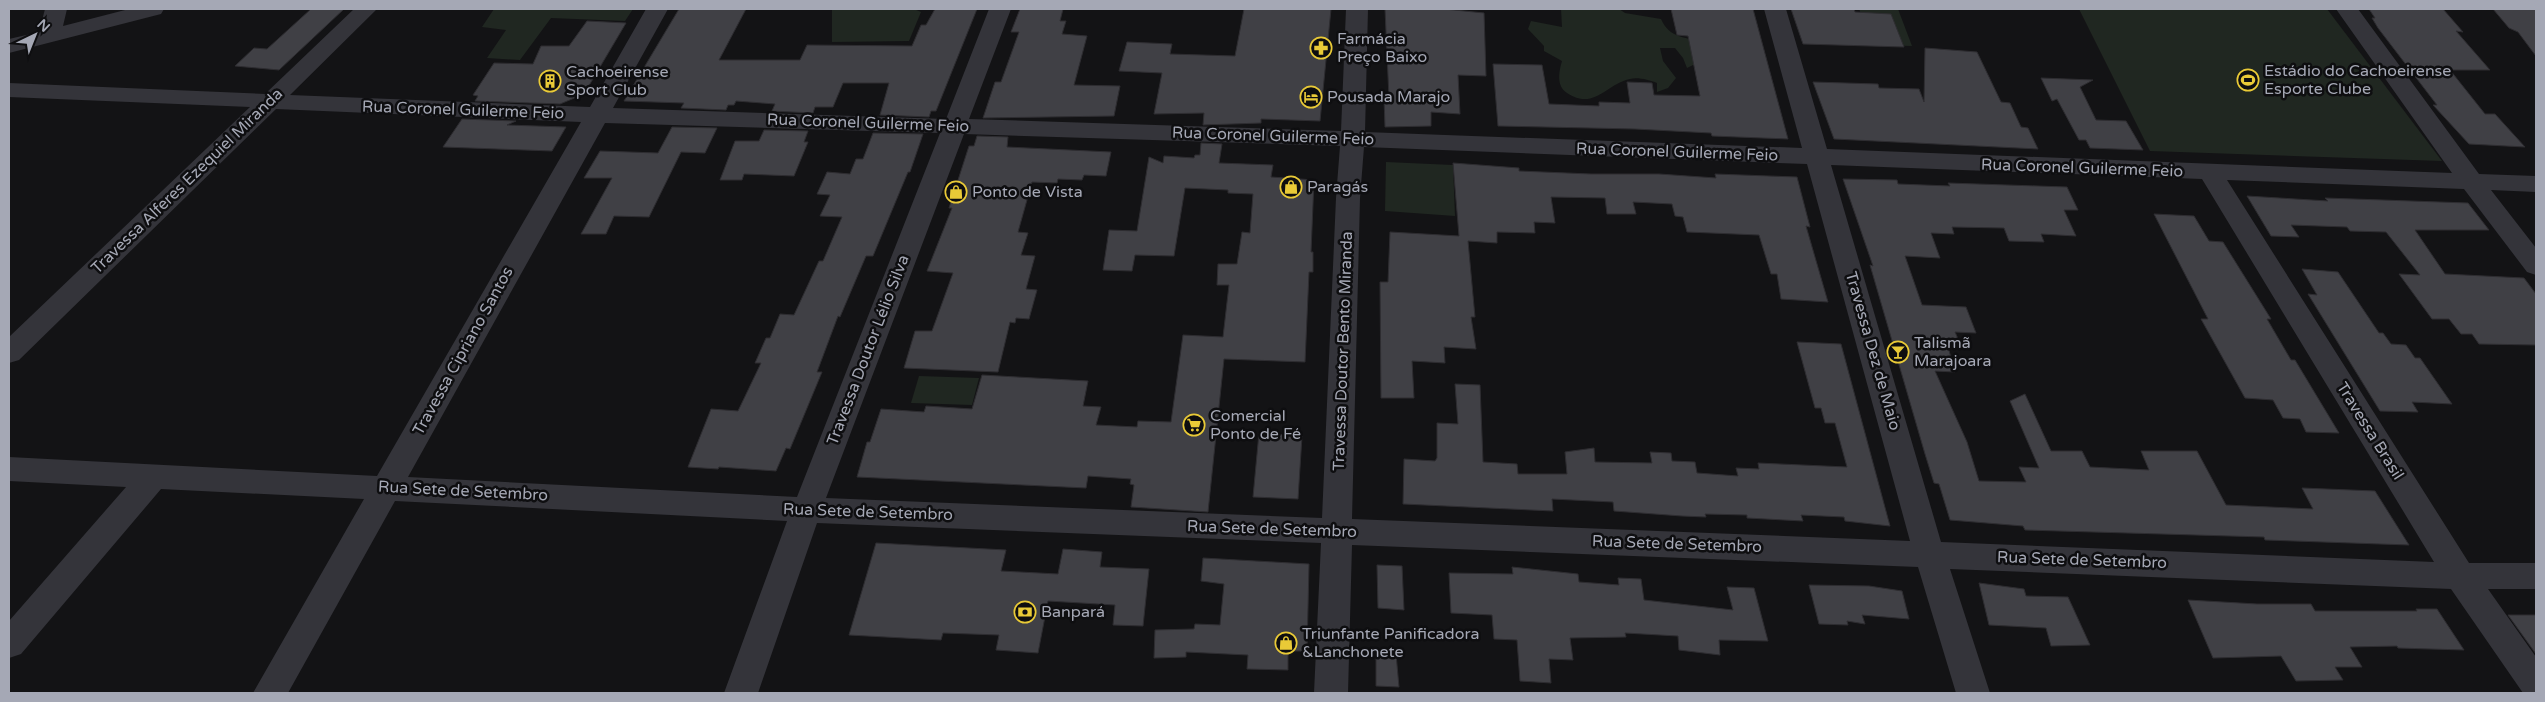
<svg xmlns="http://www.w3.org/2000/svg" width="2545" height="702" viewBox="0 0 2545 702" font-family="'Varela Round',sans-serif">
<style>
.green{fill:#202721}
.building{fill:#404045;stroke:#2e2d31}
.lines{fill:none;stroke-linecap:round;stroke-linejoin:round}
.minor{fill:#34343a;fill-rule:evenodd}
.labels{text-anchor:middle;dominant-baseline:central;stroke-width:5;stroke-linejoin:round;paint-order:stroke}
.poi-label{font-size:16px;fill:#a5a8b5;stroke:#0e0e10;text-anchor:start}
.street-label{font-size:16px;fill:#a5a8b5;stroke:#0e0e10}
</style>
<rect width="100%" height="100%" fill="#131315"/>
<g class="green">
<path d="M494 9H633L625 21 551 18 520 60 487 58 506 30 482 27Z"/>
<path d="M832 9H914L921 12 909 41 832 42Z"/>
<path d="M1561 9H1619L1625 13 1661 19C1669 38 1686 38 1704 41L1716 65H1693L1687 68 1683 58 1675 48H1660L1663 61 1676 78 1668 88 1657 92V83C1649 80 1638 77 1630 79 1606 84 1594 111 1567 93 1556 86 1559 71 1562 61L1544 51V46L1528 29 1531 21 1562 27Z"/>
<path d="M1859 9H1898L1912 46 1874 45Z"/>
<path d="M2079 9H2327L2442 161 2150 151Z"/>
<path d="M1386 162 1453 165 1455 216 1385 211Z"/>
<path d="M919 376 979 378 972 405 911 403Z"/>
</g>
<g class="building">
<path d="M311 9H344L279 70 235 66 254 48 267 49Z"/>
<path d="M679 9H746L719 60H800L807 45 912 46 921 25H926L935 9H977L936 111H931L929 117 880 115 889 83H843L833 107H815L813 113 772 111 775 104 736 101 734 105H728L726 110 681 108 684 103 624 101Z"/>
<path d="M1020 9H1063L1060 21H1066L1062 34 1087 36 1074 85 1120 86 1114 116 983 118 995 82H1001L1019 32H1011Z"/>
<path d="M1244 9H1331L1320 121 1261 119V123L1203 125 1204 113 1154 114 1162 73 1119 71 1127 42 1172 44 1170 54 1235 56Z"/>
<path d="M1385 9H1444L1484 13 1486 76 1458 75 1460 114 1431 112V126L1385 127 1384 98H1389Z"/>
<path d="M1671 9H1753L1788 139 1712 136 1711 133 1635 129 1498 126 1493 64 1542 65 1549 104 1599 106V102L1630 103 1627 82 1652 83 1654 95 1700 96 1688 36 1677 35Z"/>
<path d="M1791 9H1854L1855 12 1891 14 1904 47 1803 44Z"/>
<path d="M2369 9H2443L2463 32 2456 31 2490 70H2450L2485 114H2495L2525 147 2469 144 2433 105H2437L2378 28 2372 18H2375Z"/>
<path d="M2493 9H2536V56L2518 32 2509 28Z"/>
<path d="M587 21 626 23 584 94 560 104 475 101 478 96 473 95 494 63 533 64 541 46H569Z"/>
<path d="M1925 48 1977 52 2001 102 2010 103 2021 127 2028 128 2038 149 1834 139 1813 82 1878 84 1879 88 1919 89 1924 102Z"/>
<path d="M2041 78 2093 80 2080 87 2096 120 2126 121 2143 150 2090 148 2086 140H2079L2057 99 2052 101Z"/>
<path d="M462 119 516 121 507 125 566 127 552 151 443 147Z"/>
<path d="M672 127 717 128 705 153 681 152 649 217 614 216 606 234H581L612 178H584L600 151 658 153Z"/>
<path d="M764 130 808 131 804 142H808L794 176 744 174 742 180H720L735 141H759Z"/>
<path d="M873 133 923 134 910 172H908L873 256H866L840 317 838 316 817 372H822L790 449 786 448 776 471 719 467 718 469 688 467 711 409 738 411 761 363H755L766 338H770L780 314 794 315 819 261H823L842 217 820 216 830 195 817 194 827 172 850 174 856 159H863Z"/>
<path d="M977 136 1008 137 1007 147 1111 152 1106 176 1084 175 1082 180 1058 179 1057 183 1032 182 1018 232 1028 233 1021 255 1035 256 1026 289 1037 290 1029 319 1016 318 1015 323 1010 322 998 372 904 368 915 331H932L953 273 927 271 952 208H949L969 146H974Z"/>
<path d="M1201 143 1222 144 1219 163 1273 165 1271 177 1314 180 1311 252H1313V272H1309L1305 362 1224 359 1208 512 1131 507 1134 485 1130 484 1131 479 1088 476 1086 488 857 477 867 442H870L881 409 924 412 926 406 972 409 982 375 1088 381 1083 406 1101 407 1096 425 1137 427 1138 421 1171 422 1183 335 1223 337 1229 285H1217L1218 264H1237L1242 232 1250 233 1253 194 1228 193V190L1185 188 1174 256 1135 255 1132 271 1103 270 1109 230 1137 231 1149 157 1163 163 1164 156 1194 158 1195 155H1200Z"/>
<path d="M1453 163 1519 168V171L1591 174H1659L1716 178 1715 174 1797 177 1810 227 1806 226 1828 302 1781 299 1777 274H1771L1759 235 1687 232 1683 217 1675 216 1672 204 1633 202 1636 214H1607L1605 198 1551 197 1555 223 1534 222 1535 233 1497 232V243L1468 241 1475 317H1471L1476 349 1444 347 1445 363 1412 361 1414 398H1381L1380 282H1388L1390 232 1459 236Z"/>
<path d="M1843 179 1897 180 1898 184 1950 186 1948 183 2067 187 2078 210H2064L2076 236 2041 234 2044 242 2009 241 2004 228 1952 227 1954 234 1931 233 1940 258 1905 256 1922 305 1966 307 1976 333 1955 332 1962 348 1948 347 1955 372 1935 371 1967 442 1979 481 2026 482 2019 467 2039 468 2010 401 2025 394 2051 451H2082L2090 467 2149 470 2141 451H2197L2226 505 2313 509 2302 488 2375 491 2409 545 2265 540 2264 537 2025 530 2023 526 1950 520 1939 484 1934 483 1925 454 1870 265 1873 266Z"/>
<path d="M2247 196 2328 201 2325 198 2468 203 2489 230H2415L2445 274 2524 278 2536 294V345L2479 344 2472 334H2461L2449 319H2432L2399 274 2420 275 2386 232 2350 231 2347 227 2291 225 2299 237 2271 236Z"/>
<path d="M2154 214 2194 216 2209 241 2223 242 2271 319H2267L2291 360H2295L2339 433 2306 432 2300 419 2283 418 2273 400 2245 398 2201 319H2208Z"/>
<path d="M2302 269 2338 272 2379 333H2383L2391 344 2406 345 2415 358H2420L2452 404 2412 402 2418 412 2380 411 2308 294 2317 295Z"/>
<path d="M1797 342 1841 344 1890 526 1845 521 1844 517 1801 515 1803 521 1747 518V515L1705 514 1706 517 1682 516 1614 511 1613 502 1552 499 1553 511 1403 504 1404 459 1435 461 1437 458V423L1458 424 1455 384 1480 385 1483 462 1517 464 1518 474H1567L1565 452 1594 448 1595 462 1652 463 1650 452 1671 453 1672 461 1695 462 1697 473 1738 476 1736 468 1759 469 1758 463 1847 467 1835 423H1825L1821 408H1815Z"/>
<path d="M1259 433 1302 436 1298 499 1253 497Z"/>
<path d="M876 543 1006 550 1001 571 1058 574 1063 549 1102 552 1100 567 1149 569 1143 626 1113 625 1115 605 1048 601 1038 653 996 650 999 635 943 633 941 640 849 635Z"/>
<path d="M1203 558 1309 564 1307 651H1288V670L1247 669 1248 655 1186 652V657L1154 658 1155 630 1194 629 1195 624 1220 625 1224 584 1201 581Z"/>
<path d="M1377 565 1402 566 1404 610 1378 608Z"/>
<path d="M1512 567 1578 574 1579 582 1619 585 1618 578 1641 579 1644 600 1733 610 1727 587 1754 588 1768 641 1719 640 1720 655 1679 650 1678 636 1625 633 1626 637 1570 638 1573 660 1549 659 1551 683 1520 681 1517 640 1494 639 1492 615 1451 613 1449 573 1513 574Z"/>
<path d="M1979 583 2024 589 2026 596 2068 597 2090 645 2051 646 2046 628 1989 625Z"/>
<path d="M1809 585 1869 586 1902 591 1909 619 1862 615 1865 624 1847 621 1848 625 1819 624Z"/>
<path d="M2188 600 2257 604H2311L2315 611H2417L2416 609H2437L2464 650 2398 648 2397 646 2350 647 2362 667H2335L2343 680 2296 681 2281 656 2213 658Z"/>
<path d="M2508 615H2536V654Z"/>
<path d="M1376 653 1396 654 1399 687 1376 686Z"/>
</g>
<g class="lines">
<g class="minor">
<path d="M45 9H67L63 26 129 9H164L161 14 9 53V39L39 32Z"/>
<path d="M354 9H377L290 95 590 107 646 9H668L613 108 946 119 989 9H1011L969 119 1341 131 1346 9H1368L1365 132 1802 148 1764 9H1786L1827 149 2452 173 2336 9H2358L2479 174 2536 176V192L2491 190 2536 248V275L2527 272 2464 189 2227 180 2469 563H2536V589H2488L2536 657V693H2523L2451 589 1950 569 1990 693H1956L1918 567 1352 545 1348 693H1314L1321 543 817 523 758 693H724L787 521 395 501 288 693H253L364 499 161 489 21 654 9 658V621L126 487 9 481V457L377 476 581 122 276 109 19 360 9 363V337L250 107 9 97V83L265 94ZM605 123 940 133 797 497 408 477ZM964 134 1340 146 1336 198 1322 518 826 498ZM1364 147 1807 164 1910 541 1352 519 1360 198ZM1831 165 2202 179 2434 562 1941 542Z"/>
</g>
</g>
<defs>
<g id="pharmacy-ring" transform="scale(1.125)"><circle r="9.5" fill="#0e0e10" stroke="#e9ca37" stroke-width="1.5"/><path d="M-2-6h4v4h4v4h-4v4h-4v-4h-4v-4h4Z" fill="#e9ca37"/></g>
<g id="stadium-ring" transform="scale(1.125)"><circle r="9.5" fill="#0e0e10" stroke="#e9ca37" stroke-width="1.5"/><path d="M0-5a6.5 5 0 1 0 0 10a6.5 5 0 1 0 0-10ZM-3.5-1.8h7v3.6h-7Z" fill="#e9ca37"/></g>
<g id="building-ring" transform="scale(1.125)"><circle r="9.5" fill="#0e0e10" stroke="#e9ca37" stroke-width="1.5"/><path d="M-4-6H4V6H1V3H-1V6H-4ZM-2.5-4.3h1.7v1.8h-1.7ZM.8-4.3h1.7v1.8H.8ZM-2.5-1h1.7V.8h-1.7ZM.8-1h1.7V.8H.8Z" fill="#e9ca37"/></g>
<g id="hotel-ring" transform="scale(1.125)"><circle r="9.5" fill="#0e0e10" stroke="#e9ca37" stroke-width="1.5"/><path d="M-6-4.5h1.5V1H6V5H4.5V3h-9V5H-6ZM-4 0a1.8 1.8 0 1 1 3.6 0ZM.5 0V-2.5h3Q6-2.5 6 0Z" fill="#e9ca37"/></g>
<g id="shop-ring" transform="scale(1.125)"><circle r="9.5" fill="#0e0e10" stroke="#e9ca37" stroke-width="1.5"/><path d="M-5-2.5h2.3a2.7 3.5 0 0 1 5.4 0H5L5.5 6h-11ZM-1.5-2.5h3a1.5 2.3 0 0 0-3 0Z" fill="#e9ca37"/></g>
<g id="bar-ring" transform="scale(1.125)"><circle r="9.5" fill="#0e0e10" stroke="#e9ca37" stroke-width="1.5"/><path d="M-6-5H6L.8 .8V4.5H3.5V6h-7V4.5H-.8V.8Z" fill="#e9ca37"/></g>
<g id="supermarket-ring" transform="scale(1.125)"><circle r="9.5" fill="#0e0e10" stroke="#e9ca37" stroke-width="1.5"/><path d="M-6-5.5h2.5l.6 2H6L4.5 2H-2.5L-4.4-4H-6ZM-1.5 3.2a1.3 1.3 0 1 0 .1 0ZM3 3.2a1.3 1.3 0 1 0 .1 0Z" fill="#e9ca37"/></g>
<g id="bank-ring" transform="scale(1.125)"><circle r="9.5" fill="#0e0e10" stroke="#e9ca37" stroke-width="1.5"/><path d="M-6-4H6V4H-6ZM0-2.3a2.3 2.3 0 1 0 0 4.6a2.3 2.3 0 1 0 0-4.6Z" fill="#e9ca37"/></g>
</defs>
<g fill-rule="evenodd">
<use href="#pharmacy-ring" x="1321" y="48"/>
<use href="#stadium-ring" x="2248" y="80"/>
<use href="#building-ring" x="550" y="81"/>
<use href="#hotel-ring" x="1311" y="97"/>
<use href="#shop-ring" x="1291" y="187"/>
<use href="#shop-ring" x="956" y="192"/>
<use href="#bar-ring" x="1898" y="352"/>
<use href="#supermarket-ring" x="1194" y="425"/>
<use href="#bank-ring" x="1025" y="612"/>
<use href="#shop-ring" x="1286" y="643"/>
</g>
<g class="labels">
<g class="poi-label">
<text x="1337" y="39">Farmácia<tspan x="1337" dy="18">Preço Baixo</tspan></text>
<text x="2264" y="71">Estádio do Cachoeirense<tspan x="2264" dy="18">Esporte Clube</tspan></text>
<text x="566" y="72">Cachoeirense<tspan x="566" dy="18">Sport Club</tspan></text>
<text x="1327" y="97">Pousada Marajo</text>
<text x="1307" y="187">Paragás</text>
<text x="972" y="192">Ponto de Vista</text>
<text x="1914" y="343">Talismã<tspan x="1914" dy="18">Marajoara</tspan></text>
<text x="1210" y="416">Comercial<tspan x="1210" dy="18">Ponto de Fé</tspan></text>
<text x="1041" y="612">Banpará</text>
<text x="1302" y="634">Triunfante Panificadora<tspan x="1302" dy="18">&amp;Lanchonete</tspan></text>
</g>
<g class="street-label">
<text transform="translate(463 110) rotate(2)">Rua Coronel Guilerme Feio</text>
<text transform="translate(868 123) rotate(2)">Rua Coronel Guilerme Feio</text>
<text transform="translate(1273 136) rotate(2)">Rua Coronel Guilerme Feio</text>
<text transform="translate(1677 152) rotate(2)">Rua Coronel Guilerme Feio</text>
<text transform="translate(2082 168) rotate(2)">Rua Coronel Guilerme Feio</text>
<text transform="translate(187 181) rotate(-44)">Travessa Alferes Ezequiel Miranda</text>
<text transform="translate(868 350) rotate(-69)">Travessa Doutor Lélio Silva</text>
<text transform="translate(463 351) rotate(-61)">Travessa Cipriano Santos</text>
<text transform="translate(1343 351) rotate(-88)">Travessa Doutor Bento Miranda</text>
<text transform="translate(1873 351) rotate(74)">Travessa Dez de Maio</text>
<text transform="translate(2370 431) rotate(58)">Travessa Brasil</text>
<text transform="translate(463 491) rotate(3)">Rua Sete de Setembro</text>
<text transform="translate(868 512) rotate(2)">Rua Sete de Setembro</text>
<text transform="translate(1272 529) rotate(2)">Rua Sete de Setembro</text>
<text transform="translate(1677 544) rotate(2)">Rua Sete de Setembro</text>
<text transform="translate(2082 560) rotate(2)">Rua Sete de Setembro</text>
</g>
</g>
<rect width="2545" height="702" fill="none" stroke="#a5a8b5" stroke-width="20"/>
<g transform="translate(35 35) rotate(43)" stroke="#0e0e10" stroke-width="4" paint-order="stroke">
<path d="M0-4L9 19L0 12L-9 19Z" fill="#a5a8b5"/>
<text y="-8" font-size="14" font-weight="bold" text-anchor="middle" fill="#a5a8b5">N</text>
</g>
</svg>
